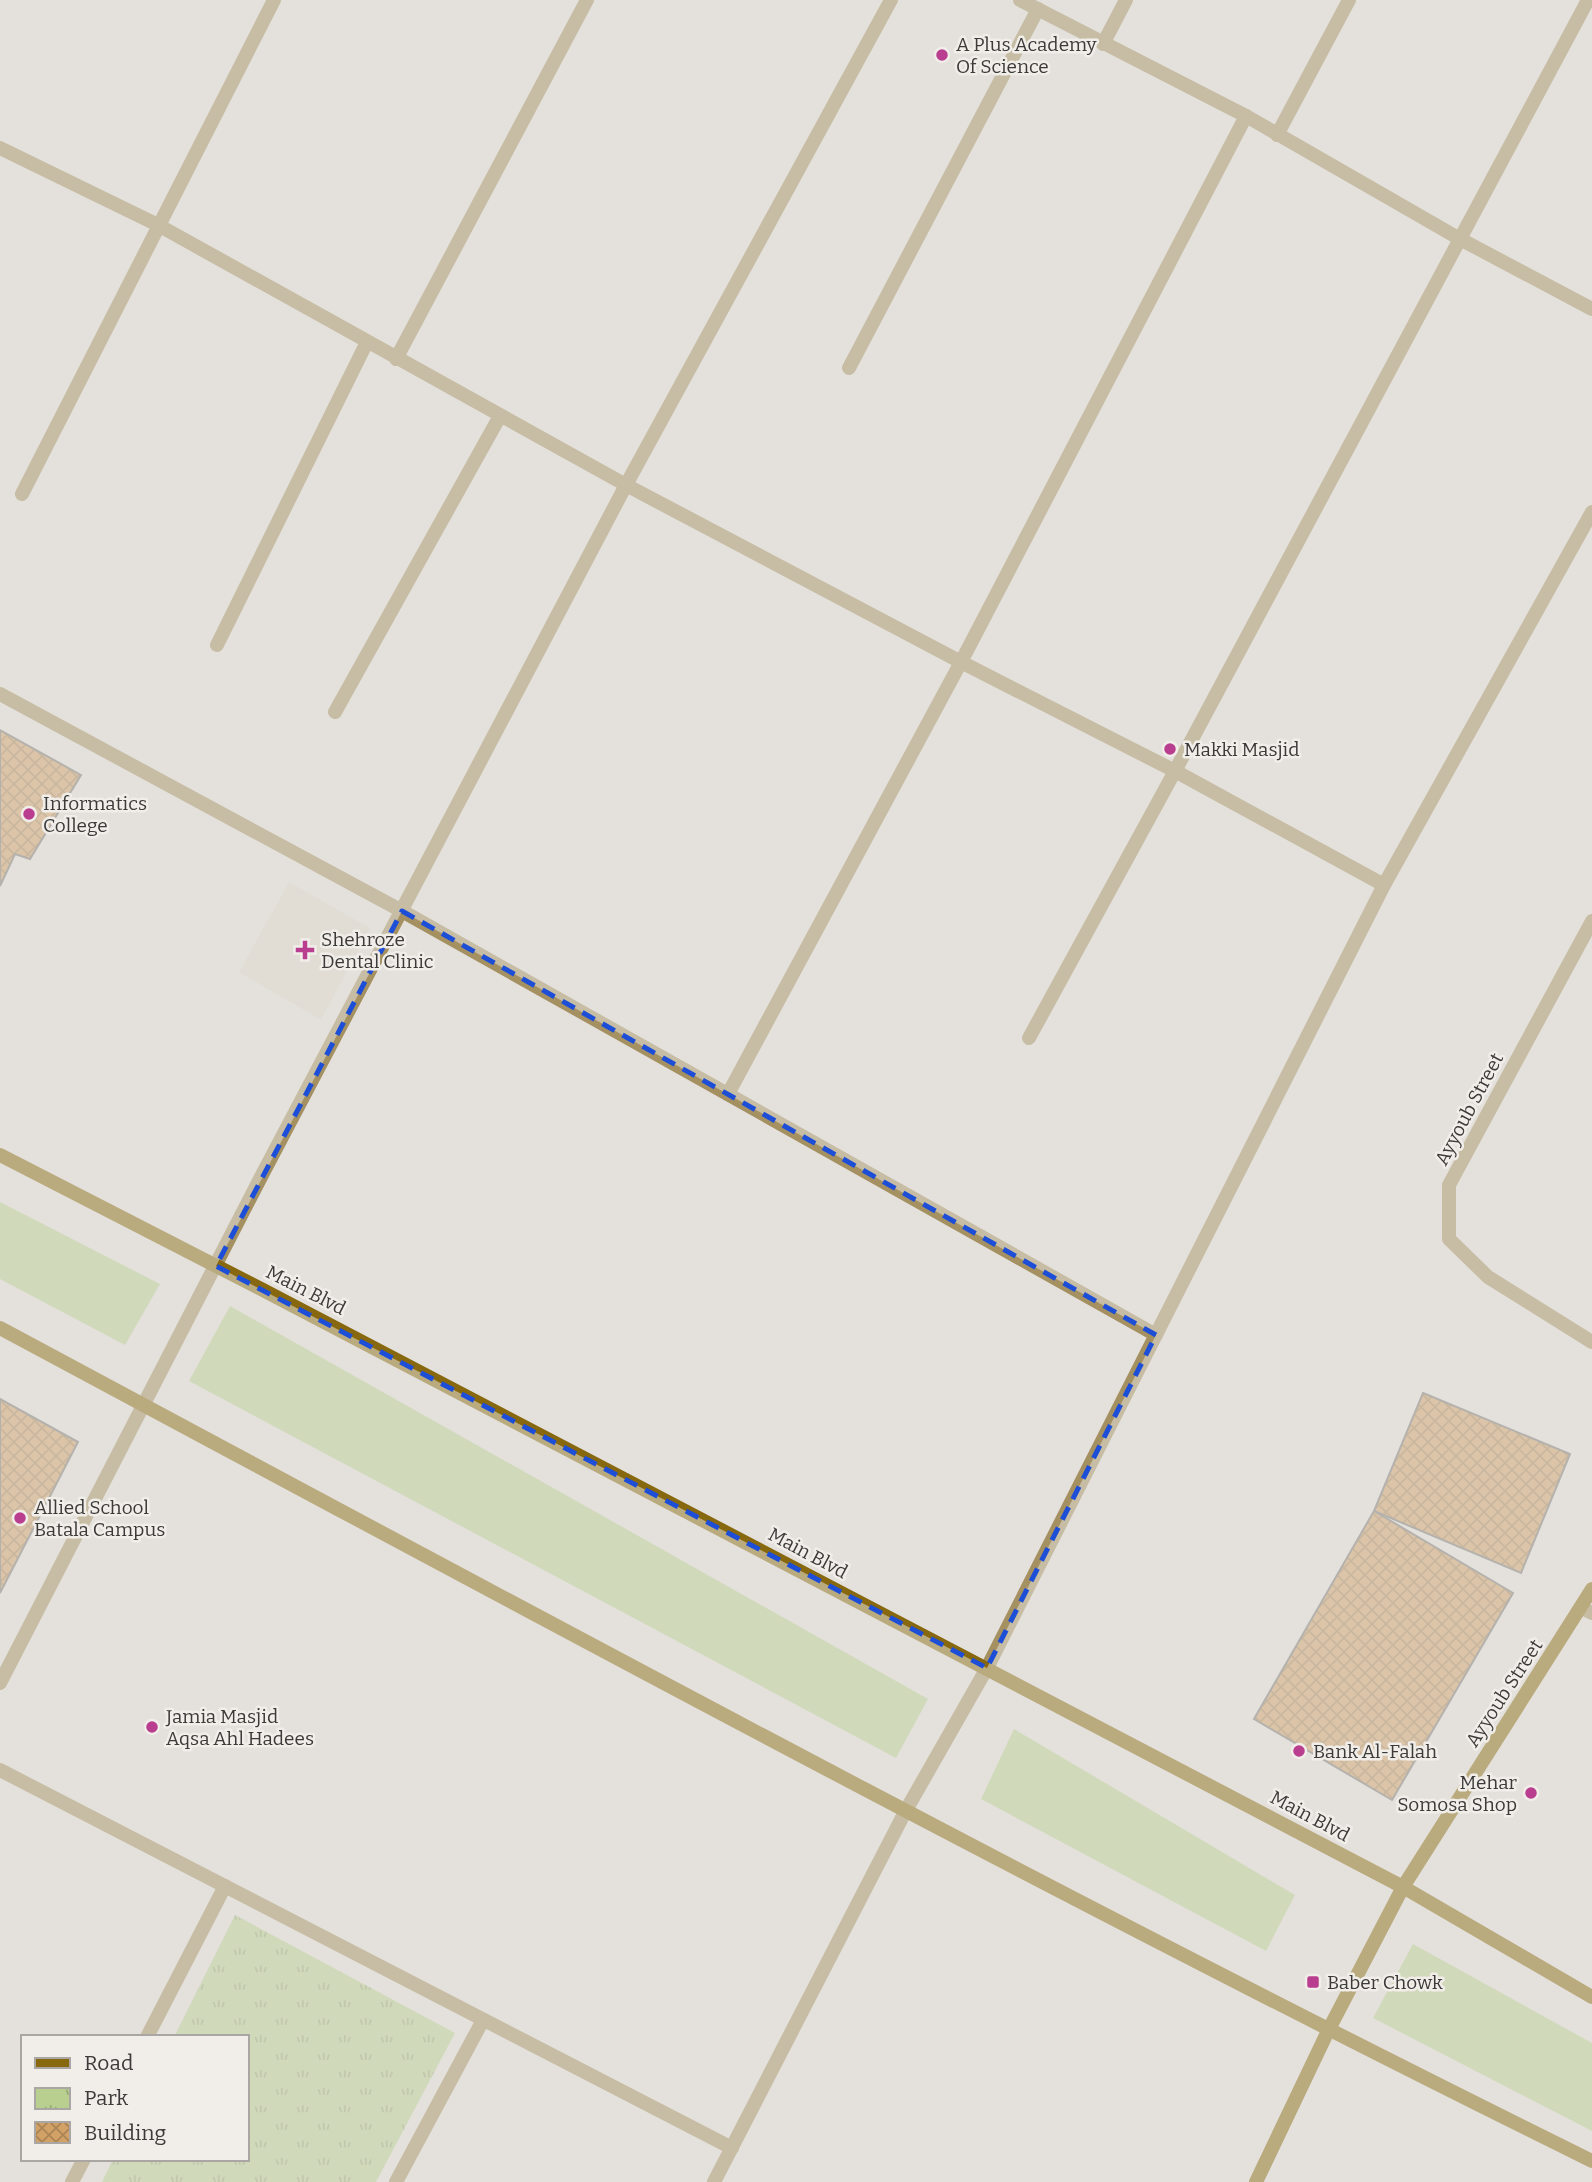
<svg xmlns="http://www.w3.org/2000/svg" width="1592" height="2182" viewBox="0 0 1592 2182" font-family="Bitter,serif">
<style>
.built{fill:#ded5cb}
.green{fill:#b8cf8f}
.park{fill:url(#park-tufts)}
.building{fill:url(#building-cross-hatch);stroke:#7c7976;stroke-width:2}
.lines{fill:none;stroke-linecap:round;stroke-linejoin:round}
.street{stroke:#a59061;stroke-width:14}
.secondary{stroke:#88680e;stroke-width:14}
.marked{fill:none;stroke:#1d4ed8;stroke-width:5;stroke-dasharray:14 9;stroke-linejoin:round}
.poi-dot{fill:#b93e8f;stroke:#f1eeea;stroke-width:2.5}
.labels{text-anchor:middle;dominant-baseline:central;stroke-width:5;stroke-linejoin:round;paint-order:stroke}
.poi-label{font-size:19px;fill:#3c3b39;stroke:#f1eeea;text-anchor:start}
.street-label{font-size:19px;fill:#3c3b39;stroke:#f1eeea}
</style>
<defs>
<pattern id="park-tufts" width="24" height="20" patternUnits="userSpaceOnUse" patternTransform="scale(1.75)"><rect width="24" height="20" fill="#b8cf8f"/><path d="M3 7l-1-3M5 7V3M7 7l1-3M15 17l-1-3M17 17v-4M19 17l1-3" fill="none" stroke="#97a976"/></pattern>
<pattern id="building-cross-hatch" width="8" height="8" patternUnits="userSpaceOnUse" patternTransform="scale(1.75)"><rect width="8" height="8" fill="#d1a166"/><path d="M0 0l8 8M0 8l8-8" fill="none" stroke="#ab8455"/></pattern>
</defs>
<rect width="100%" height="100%" fill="#e4e1dd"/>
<path class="built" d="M289 882 370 928 321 1020 239 972Z"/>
<g class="green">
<path d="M0 1202 160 1284 125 1345 0 1279Z"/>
<path d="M230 1306 928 1699 896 1758 189 1381Z"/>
<path d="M1014 1729 1295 1895 1266 1951 981 1799Z"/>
<path d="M1413 1944 1592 2043V2131L1373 2018Z"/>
</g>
<path class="park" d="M235 1915 455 2033 376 2182H102L113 2159H247V2037H174Z"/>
<g class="building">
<path d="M0 730 81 775 30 859 15 854 0 886Z"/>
<path d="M1423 1393 1570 1454 1521 1573 1374 1511Z"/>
<path d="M0 1399 78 1442 0 1593Z"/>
<path d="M1374 1511 1513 1593 1392 1800 1254 1719Z"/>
</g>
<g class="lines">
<g class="street">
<path d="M1020 0 1246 116 1460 239 1592 309"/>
<path d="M1103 44 1126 0"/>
<path d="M1277 135 1349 0"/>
<path d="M0 148 158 225 626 485 961 662 1175 771 1384 885"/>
<path d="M396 359 587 0"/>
<path d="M849 368 1038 9"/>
<path d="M22 494 274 0"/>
<path d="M217 645 367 342"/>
<path d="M0 694 402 911 1156 1335"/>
<path d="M335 712 500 416"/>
<path d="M1592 921 1449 1185V1239L1488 1277 1592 1342"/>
<path d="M1029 1038 1175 771 1588 0"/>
<path d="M728 1094 961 662 1246 116"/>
<path d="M1582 1608 1592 1613"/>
<path d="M0 1683 263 1173 626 485 891 0"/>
<path d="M0 1770 732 2148"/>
<path d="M147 2037 225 1886"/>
<path d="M72 2182 84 2159"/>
<path d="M396 2182 483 2020"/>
<path d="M714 2182 905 1812 987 1668 1384 885 1592 512"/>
</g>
<g class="secondary">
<path d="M0 1155 263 1290 1403 1887 1592 1997"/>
<path d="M0 1328C528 1611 1055 1896 1592 2161"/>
<path d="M1256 2182 1328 2031 1403 1887 1592 1589"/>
</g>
</g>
<path d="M0 0H1592V2182H0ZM402 911 1156 1335 987 1668 216 1266Z" fill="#e4e1dd" fill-opacity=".55" fill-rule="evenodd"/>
<path class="marked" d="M402 911 1156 1335 987 1668 216 1266Z"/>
<g class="poi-dot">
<circle cx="942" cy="55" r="7"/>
<circle cx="1170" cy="749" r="7"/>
<circle cx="29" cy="814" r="7"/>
<path d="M301.5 939.5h7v7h7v7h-7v7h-7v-7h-7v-7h7z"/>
<circle cx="20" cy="1518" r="7"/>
<circle cx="152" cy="1727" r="7"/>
<circle cx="1299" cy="1751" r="7"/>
<circle cx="1531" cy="1793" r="7"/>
<rect x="1306" y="1975" width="14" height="14" rx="3.5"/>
</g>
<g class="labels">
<g class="poi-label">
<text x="956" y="44">A Plus Academy<tspan x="956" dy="22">Of Science</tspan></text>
<text x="1184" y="749">Makki Masjid</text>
<text x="43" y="803">Informatics<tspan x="43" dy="22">College</tspan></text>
<text x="321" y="939">Shehroze<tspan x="321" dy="22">Dental Clinic</tspan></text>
<text x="34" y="1507">Allied School<tspan x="34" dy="22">Batala Campus</tspan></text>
<text x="166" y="1716">Jamia Masjid<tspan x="166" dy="22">Aqsa Ahl Hadees</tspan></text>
<text x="1313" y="1751">Bank Al-Falah</text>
<text x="1517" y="1782" text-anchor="end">Mehar<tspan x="1517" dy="22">Somosa Shop</tspan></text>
<text x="1327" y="1982">Baber Chowk</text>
</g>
<g class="street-label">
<text transform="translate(1469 1109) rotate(-62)">Ayyoub Street</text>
<text transform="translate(306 1290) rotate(27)">Main Blvd</text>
<text transform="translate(808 1553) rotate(28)">Main Blvd</text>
<text transform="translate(1504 1693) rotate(-57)">Ayyoub Street</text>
<text transform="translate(1310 1816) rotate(28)">Main Blvd</text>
</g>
</g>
<rect x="21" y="2035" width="228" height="126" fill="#f1eeea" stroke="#a9a6a3" stroke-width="2"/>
<rect x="35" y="2058" width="35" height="10" fill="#88680e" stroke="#a9a6a3" stroke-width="2"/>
<text x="84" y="2070" font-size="21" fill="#3c3b39">Road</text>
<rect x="35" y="2088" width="35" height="21" fill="url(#park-tufts)" stroke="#a9a6a3" stroke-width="2"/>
<text x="84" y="2105" font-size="21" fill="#3c3b39">Park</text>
<rect x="35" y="2122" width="35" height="21" fill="url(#building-cross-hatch)" stroke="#a9a6a3" stroke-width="2"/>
<text x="84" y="2140" font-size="21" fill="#3c3b39">Building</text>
</svg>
